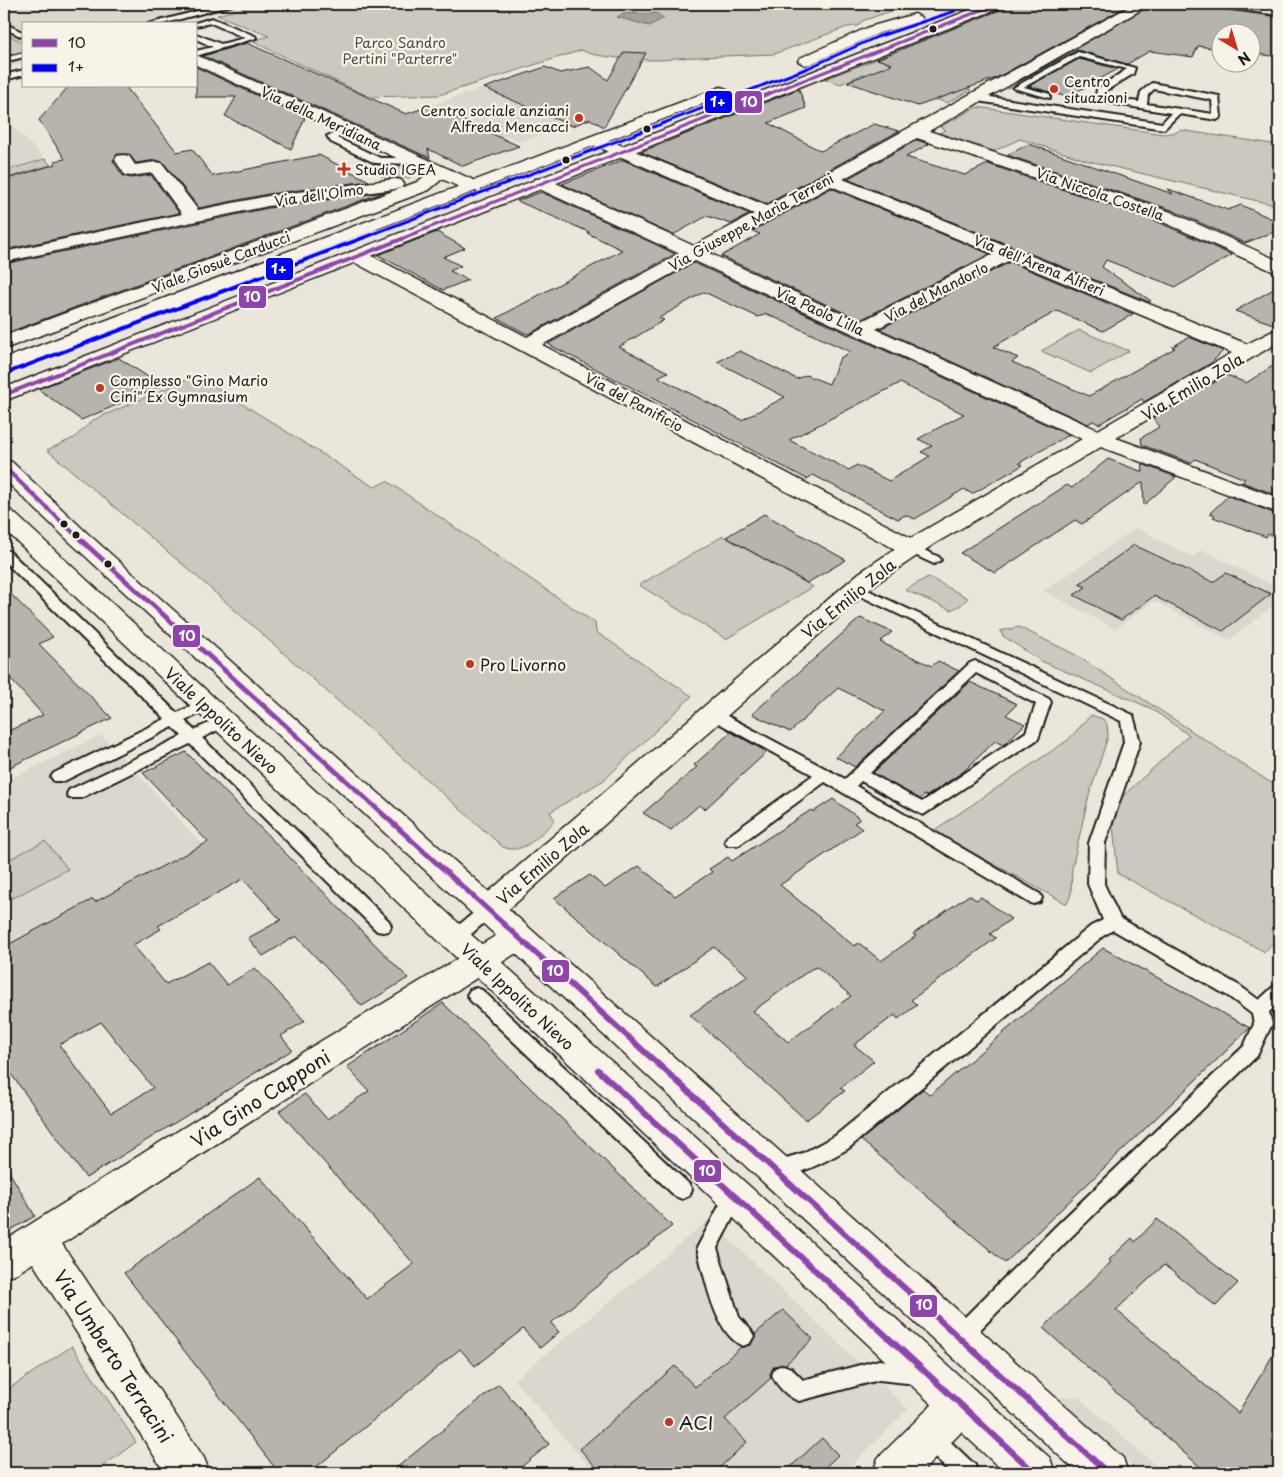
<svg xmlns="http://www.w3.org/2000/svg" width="1283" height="1477" viewBox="0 0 1283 1477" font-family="'Playpen Sans',sans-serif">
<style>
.built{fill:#dad7ce}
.green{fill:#ccc8c0;stroke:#74726e}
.water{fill:#a3a19a;stroke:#6d6c68}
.building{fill:#b6b4ac;stroke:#1c1c1c;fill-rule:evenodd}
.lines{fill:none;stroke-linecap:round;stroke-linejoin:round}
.lane-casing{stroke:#1c1c1c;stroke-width:4}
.street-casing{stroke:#1c1c1c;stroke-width:3}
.secondary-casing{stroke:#1c1c1c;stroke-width:3}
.lane{fill:#f7f3e8;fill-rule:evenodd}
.street{fill:#f7f3e8;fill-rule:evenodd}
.secondary{fill:#f7f3e8;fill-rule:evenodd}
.bus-1-far3-casing{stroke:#f7f3e8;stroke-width:5}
.bus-1-far2-casing{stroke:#f7f3e8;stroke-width:7}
.bus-1-far1-casing{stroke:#f7f3e8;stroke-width:9}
.bus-1-casing{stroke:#f7f3e8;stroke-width:10}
.bus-2-far1-casing{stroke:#f7f3e8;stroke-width:5}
.bus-2-casing{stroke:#f7f3e8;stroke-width:7}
.bus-1-far3{stroke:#8e44ad;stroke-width:3}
.bus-1-far2{stroke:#8e44ad;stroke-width:4}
.bus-1-far1{stroke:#8e44ad;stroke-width:5}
.bus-1{stroke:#8e44ad;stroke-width:6}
.bus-2-far1{stroke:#00f;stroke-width:3}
.bus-2{stroke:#00f;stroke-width:4}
.bus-dot{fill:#1c1c1c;stroke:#f7f3e8;stroke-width:2}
.poi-dot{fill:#c8321e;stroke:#f7f3e8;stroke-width:2}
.labels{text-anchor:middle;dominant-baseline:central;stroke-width:4.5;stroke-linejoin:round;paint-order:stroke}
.far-park-label{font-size:14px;fill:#51504d;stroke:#f7f3e8}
.far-poi-label{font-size:14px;fill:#1c1c1c;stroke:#f7f3e8;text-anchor:start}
.far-street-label{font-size:14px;fill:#1c1c1c;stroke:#f7f3e8}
.street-label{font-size:16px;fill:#1c1c1c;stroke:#f7f3e8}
.poi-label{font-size:16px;fill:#1c1c1c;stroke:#f7f3e8;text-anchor:start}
.near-street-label{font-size:19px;fill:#1c1c1c;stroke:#f7f3e8}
.near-poi-label{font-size:19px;fill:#1c1c1c;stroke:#f7f3e8;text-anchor:start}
.line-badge{stroke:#f7f3e8;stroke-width:2}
.badge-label{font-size:14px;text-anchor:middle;font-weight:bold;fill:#fff}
</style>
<rect width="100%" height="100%" fill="#eae6dc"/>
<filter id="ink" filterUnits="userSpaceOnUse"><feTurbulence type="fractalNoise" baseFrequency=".02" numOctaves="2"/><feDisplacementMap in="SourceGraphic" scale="10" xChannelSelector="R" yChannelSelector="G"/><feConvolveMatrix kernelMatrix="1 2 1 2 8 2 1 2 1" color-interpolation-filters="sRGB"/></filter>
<g filter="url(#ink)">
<g class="built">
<path d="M4 4H248L172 24H24V63L4 68Z"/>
<path d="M545 67 552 117 570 125 521 142 507 136 500 139 365 128Z"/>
<path d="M4 118 44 158 4 169Z"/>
<path d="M1136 528 1193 557 1202 550 1279 588V601L1229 640 1154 601 1115 629 1044 591Z"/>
<path d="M102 735 230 875 4 999V782Z"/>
<path d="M709 1220 908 1409 844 1473H595L514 1380Z"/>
<path d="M1057 1397H1078L1164 1473H1141Z"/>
</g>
<g class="green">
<path d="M258 4H912L862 21 858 26 847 27 774 54 675 58C666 63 590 58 582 50L439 95 370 97 251 41 269 36 217 15Z"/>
<path d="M11 36 24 43V51L4 56V37Z"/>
<path d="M877 59 971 90 947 103 863 74 841 84 825 79Z"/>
<path d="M977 107 1164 134 1177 132 1180 130 1279 145V206L1089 161 1020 139 994 151 939 133 946 130 940 127Z"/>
<path d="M45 159 51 165 4 179V171Z"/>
<path d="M362 166H408L411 168 410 178H386Z"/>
<path d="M1079 330 1129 351 1091 373 1041 351Z"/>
<path d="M197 375 374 487 387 481 595 623 596 632 692 696 604 780 550 812 555 821C540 834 524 856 503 847L194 574 47 450 74 438 93 420Z"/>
<path d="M723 536 813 587 726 639 639 585Z"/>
<path d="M928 577 968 598 961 605 951 610 905 590Z"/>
<path d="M1019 627 1074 654 1279 788V934L1265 952 1118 874 1111 807 1189 735 1150 708 1041 661 1003 636 1000 631Z"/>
<path d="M1091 715 1103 719 1107 724 1108 736 1088 799 1072 868 1071 894 1067 904 933 831 1068 740Z"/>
<path d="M45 841 68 869 13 898 4 887V862Z"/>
<path d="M72 1346 136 1442 94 1473H4V1392Z"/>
</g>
<path class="water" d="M656 13 664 18 649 26 617 17C627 10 644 16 656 13Z"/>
<g class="building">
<path d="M1015 4H1028L1051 10 1065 4H1131L996 78 918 106 847 82 892 64 877 59Z"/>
<path d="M1153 4H1219L1228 10 1279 17V57L1250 53V32H1220V49L1198 46 1193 57 1150 51 1127 64 1077 50 1016 83Z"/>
<path d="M247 43 406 114 430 106 519 146 463 166 428 149 430 158 203 56Z"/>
<path d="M624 52 646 53 604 127 590 119 572 126 484 88 545 67 560 73 590 67 608 80Z"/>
<path d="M1079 59 1118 69 1067 97 1029 86Z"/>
<path d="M196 67 305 118 291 149 225 116 236 97H196Z"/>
<path d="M69 86H125L177 152 192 149 213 176 319 155 369 181 268 194 199 208 163 162 156 160 136 163 129 154H117L113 161 123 176 131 178 151 175 179 213 4 250V180L56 164 54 161 65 159 39 120Z"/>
<path d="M799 89 806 108 768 123 821 151 874 124 899 131 767 204 641 152Z"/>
<path d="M917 140 929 144 906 157 965 175 988 164 1158 222 1232 255 1176 287 1106 260 1102 267 1151 301 1149 302 847 179Z"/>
<path d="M1029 144 1173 194 1168 189 1228 210 1241 205 1279 222V230L1245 243 1172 210 1007 155Z"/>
<path d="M623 160 750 214 731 224 707 216 673 235 562 184Z"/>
<path d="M831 188 990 254 860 320 721 256 760 234 752 231Z"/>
<path d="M384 192 4 334V264L268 208Z"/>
<path d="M541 192 655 244 675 254 529 334 525 333 497 318 622 250 587 233 589 232 517 201Z"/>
<path d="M437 232 465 248 443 257 461 266 450 271 468 280 443 290 378 255Z"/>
<path d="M1010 262 1133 314 1103 331 1057 311 993 347 1018 358 1012 362 1089 396 1175 348 1172 347 1189 337 1223 351 1211 363 1144 402 1142 399 1099 424 1093 421 1088 424 880 329Z"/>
<path d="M694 263 703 267 1069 435 1019 463 1023 465 972 494 964 489 915 519 905 515 898 519 813 475 807 479 548 344ZM704 292 758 317 767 314 851 352 840 358 829 384 806 375 797 379 740 351 717 362 785 397 742 420 658 377 668 372 619 347 664 320 659 318ZM900 383 964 414 918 439 932 446 921 452 930 456 889 481 857 465 849 470 789 440Z"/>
<path d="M1279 286V326L1235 311Z"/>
<path d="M119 358 162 386 81 420 38 389Z"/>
<path d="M1279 362V496L1242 482 1245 479 1195 459 1191 463 1142 445 1141 438 1159 427 1153 418 1227 375 1246 383Z"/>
<path d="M1108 459 1143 472 1142 464 1176 477 1144 505 1143 482 1082 524 1075 520 995 573 960 553 1067 485 1072 488Z"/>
<path d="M1228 496 1279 515V539L1268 534 1266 537 1213 517 1215 515 1210 513Z"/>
<path d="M764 514 846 560 807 583 726 537Z"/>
<path d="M1134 545 1213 582 1226 573 1271 594 1223 631 1154 596 1121 620 1074 595 1086 587 1079 584Z"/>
<path d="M4 587 53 637 39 644 112 718 4 770V733L43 715 4 672Z"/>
<path d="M860 618 892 632 880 642 932 666 938 661 959 671 855 767 836 757 885 711 838 688 790 732 752 714Z"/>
<path d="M970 682 1017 704 1006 715 1025 724 1006 743 1003 745 995 741 964 771 927 796 924 795 920 799 873 773Z"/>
<path d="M731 732 767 752 705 809 699 805 671 830 643 813 697 767 694 765Z"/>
<path d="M186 752 408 978 362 1006 296 936 263 956 248 938 281 920 243 879 158 926 161 929 133 945 166 984 208 962 227 985 255 968 305 1021 281 1036 292 1050 86 1178 4 1064V947L93 899 95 902 208 842 143 773ZM101 1022 153 1088 111 1113 59 1045Z"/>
<path d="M833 799 860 819 854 823 862 829 780 885 854 946 859 943 881 961 916 936 913 934 969 895 976 900 981 897 1011 919 990 934 996 938 911 1000 917 1005 898 1019 895 1015 854 1045 874 1061 840 1088 845 1091 806 1120 690 1015 748 976 714 947 657 987 554 898 590 875 605 888 639 866 675 896 712 872 709 869 728 857 732 861 811 810 813 812ZM817 967 851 996 788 1042 753 1011 811 969Z"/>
<path d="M1103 948 1250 1028 1005 1263 861 1140 923 1089 930 1095Z"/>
<path d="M443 1003 672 1226 551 1323 559 1332 540 1348 523 1329 475 1366 460 1349 309 1473H279L124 1273 260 1177 367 1299 414 1264 279 1111 305 1094 327 1119 369 1091 347 1067Z"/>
<path d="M4 1163 35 1216 4 1234Z"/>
<path d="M1157 1219 1238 1283 1216 1306 1164 1265 1116 1310 1238 1413 1279 1345V1473H1207L1043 1328 1111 1262 1109 1260 1132 1238 1135 1242Z"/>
<path d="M783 1310 813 1339 786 1364 774 1366 770 1374 771 1378 725 1419 747 1442 714 1473H601L580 1449 675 1366 695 1387 741 1347 751 1345 755 1334Z"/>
<path d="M499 1384 549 1444 514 1473H390Z"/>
<path d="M822 1438 838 1455 819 1473H784Z"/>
</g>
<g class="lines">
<g class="lane-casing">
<g id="lane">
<path d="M224 4H236L162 24H148Z"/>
<path d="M212 18 255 36 256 38 196 56V51L213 47 196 39V34L221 44 245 38 211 23 196 26V24H192Z"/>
<path d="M4 23 24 33V38L4 28Z"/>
<path d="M1078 52 1135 68 1133 74 1104 92V95L1108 98 1139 102 1141 92 1152 83 1219 96 1221 117 1217 120 1179 114 1164 129 977 101 973 98 977 95 1162 123 1171 113 1103 102 1096 96 1097 89 1127 69 1079 57 1024 87 1050 94V98L1013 88ZM1154 89 1212 100 1213 114 1147 104 1148 95Z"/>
<path d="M24 53V57L4 62V58Z"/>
<path d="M24 70V75L4 80V75Z"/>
<path d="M345 129 352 131 337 138 380 158H416L421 161 416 164 375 163 331 142 327 136Z"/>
<path d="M911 544 939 557 941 560 934 564 906 551 904 548Z"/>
<path d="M4 550 9 551 177 713 202 701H212L214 704 212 707 185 721 194 730 220 718H230L232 721 230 724 202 738 389 921 391 926 389 931 383 932 377 931 190 744 81 798H69L67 794 69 790 182 736 173 727 64 781H54L51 777 54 773 165 719 4 561Z"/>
<path d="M855 584 1133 715 1140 742 1105 843 1104 884 1120 918 1240 986 1259 1000 1273 987 1279 985V1003L1269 1012 1272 1024 1257 1056 1071 1237 966 1344 959 1347 952 1344 948 1337 952 1330 1057 1225 1244 1046 1254 1024 1252 1014 1228 996 1113 930 1103 936 849 1148C830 1159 790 1182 769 1175L766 1169 769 1163 803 1153 835 1136 1091 926 1103 920 1088 884 1089 843 1124 742 1121 721 850 591 848 588Z"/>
<path d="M975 661 1049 699 1051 702 1038 739 923 815 861 781 856 786 1040 894 1042 898 1040 902 1034 904 1028 902 825 782 739 845H727L725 841 727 837 813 775 706 716 704 713 706 710H716L845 779 970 663ZM976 673 1036 704 1026 732 922 802 870 773Z"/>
<path d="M488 904 494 906 496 910 494 914 461 943 455 944 449 943 446 938 449 933 482 906Z"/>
<path d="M476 988 482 990 689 1184 692 1190 689 1196 682 1199 675 1196 470 1000 467 995 470 990Z"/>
<path d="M735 1186 742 1189 745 1195 717 1248 739 1317 750 1329 754 1336 750 1343 743 1346C714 1334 705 1276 697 1248L728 1189Z"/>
<path d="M879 1360 916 1364 924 1367 927 1374 924 1381 916 1384 879 1380 799 1401C787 1397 777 1386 772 1375L775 1368 783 1365 791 1368 803 1380Z"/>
<path d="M929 1426 937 1429 975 1465 978 1473H951L921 1445 918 1437 921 1429Z"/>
</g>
</g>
<g class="street-casing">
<g id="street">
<path d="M1134 4H1151L929 131 1171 212 1279 261V274L1159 220 917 138 843 179 1247 344 1279 328V342L1116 438 1279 498V513L1101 447 934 544 877 583 499 918 488 921 477 918 473 910 477 902 859 573 895 549 350 260 348 256 350 252H364L527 337 680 254 535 187 532 183 535 179H547L694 246 754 214 589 143 587 140 589 137H601L767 206ZM831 186 994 254 860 322 709 253ZM1010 260 1232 353 1098 430 876 329ZM695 261 1082 439 911 538 542 345Z"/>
<path d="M196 55 480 183 483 187 480 191H468L442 179 429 190 4 349V336L417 182 429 173 196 65Z"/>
<path d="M123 155 129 156 135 165 156 162 162 163 198 210 268 196 395 179 401 180 404 184 401 188 395 189 268 206 4 262V252L182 214 152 173 131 176 125 175 115 160 117 156Z"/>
<path d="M518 925 529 929 534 937 529 945 332 1069 62 1244 204 1458 210 1473H165L33 1263 17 1273 4 1278V1241L308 1049 507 929Z"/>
<path d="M961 1385 975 1390 981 1404 975 1418 921 1473H873L878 1458 947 1390Z"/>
</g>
</g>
<g class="secondary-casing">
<g id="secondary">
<path d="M985 4H1004L1002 7 4 401V388Z"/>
<path d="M1221 4H1256L1279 7V15L1228 8Z"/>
<path d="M915 14 922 18 920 21 879 33 810 64 805 65 798 61 800 58 869 27Z"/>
<path d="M721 87 726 89 729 92 726 95 4 372V359Z"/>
<path d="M4 460 12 462 86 532 1123 1458 1128 1473H1078L70 542 4 479Z"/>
<path d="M4 509 12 511 466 930 1050 1458 1055 1473H1005L444 946 4 529Z"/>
</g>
</g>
<use href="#lane" class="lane"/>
<use href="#street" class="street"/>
<use href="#secondary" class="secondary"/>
<g class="bus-1-far3-casing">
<path id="bus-1-far3" d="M413 234 997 4"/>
</g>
<g class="bus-1-far2-casing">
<g id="bus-1-far2">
<path d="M4 395 417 233"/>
<path d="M4 467 82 541"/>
</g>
</g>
<g class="bus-1-far1-casing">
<path id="bus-1-far1" d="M81 540 527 945"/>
</g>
<g class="bus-1-casing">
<g id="bus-1">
<path d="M526 944 1108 1473"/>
<path d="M598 1070 1035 1473"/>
</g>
</g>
<g class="bus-2-far1-casing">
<path id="bus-2-far1" d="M373 234 808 68 877 37 955 11"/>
</g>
<g class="bus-2-casing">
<path id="bus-2" d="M7 373 376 233"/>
</g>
<use href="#bus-1-far3" class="bus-1-far3"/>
<use href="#bus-1-far2" class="bus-1-far2"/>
<use href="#bus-1-far1" class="bus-1-far1"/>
<use href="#bus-1" class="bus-1"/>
<use href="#bus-2-far1" class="bus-2-far1"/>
<use href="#bus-2" class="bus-2"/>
</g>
</g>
<g class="bus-dot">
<circle cx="933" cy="29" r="4.5"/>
<circle cx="647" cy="129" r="4.5"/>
<circle cx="566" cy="160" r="4.5"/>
<circle cx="64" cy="524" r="4.5"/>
<circle cx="76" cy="535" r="4.5"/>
<circle cx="108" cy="564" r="4.5"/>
</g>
<g class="poi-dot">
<circle cx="1054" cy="89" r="5"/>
<circle cx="579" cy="118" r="5"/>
<path d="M341.5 161.5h5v5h5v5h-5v5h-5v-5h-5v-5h5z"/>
<circle cx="100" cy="388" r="5"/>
<circle cx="470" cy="664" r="5"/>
<circle cx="669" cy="1422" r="5"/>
</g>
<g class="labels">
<g class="far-park-label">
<text x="400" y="42">Parco Sandro<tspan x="400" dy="16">Pertini "Parterre"</tspan></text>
</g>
<g class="far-poi-label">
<text x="1064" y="81">Centro<tspan x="1064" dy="16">situazioni</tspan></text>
<text x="569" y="110" text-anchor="end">Centro sociale anziani<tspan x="569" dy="16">Alfreda Mencacci</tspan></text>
<text x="355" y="169">Studio IGEA</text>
<text x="110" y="380">Complesso "Gino Mario<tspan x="110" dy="16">Cini" Ex Gymnasium</tspan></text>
</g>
<g class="far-street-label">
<text transform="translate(321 118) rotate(25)">Via della Meridiana</text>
<text transform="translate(1100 194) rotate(19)">Via Niccola Costella</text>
<text transform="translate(319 195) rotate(-8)">Via dell'Olmo</text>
<text transform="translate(751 222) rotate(-29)">Via Giuseppe Maria Terreni</text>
<text transform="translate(221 262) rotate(-21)">Viale Giosuè Carducci</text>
<text transform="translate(1039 265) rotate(22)">Via dell'Arena Alfieri</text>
<text transform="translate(936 292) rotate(-27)">Via del Mandorlo</text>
<text transform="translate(820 311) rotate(25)">Via Paolo Lilla</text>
<text transform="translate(634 402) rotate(28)">Via del Panificio</text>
</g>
<g class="street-label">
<text transform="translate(1192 386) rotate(-31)">Via Emilio Zola</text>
<text transform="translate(848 598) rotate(-39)">Via Emilio Zola</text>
<text transform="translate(222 720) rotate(43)">Viale Ippolito Nievo</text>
<text transform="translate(542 863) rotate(-41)">Via Emilio Zola</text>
<text transform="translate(518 996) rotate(43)">Viale Ippolito Nievo</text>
</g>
<g class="poi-label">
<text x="480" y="664">Pro Livorno</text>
</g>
<g class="near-street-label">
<text transform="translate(260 1098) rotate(-33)">Via Gino Capponi</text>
<text transform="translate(114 1356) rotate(57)">Via Umberto Terracini</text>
</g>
<g class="near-poi-label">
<text x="679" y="1422">ACI</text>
</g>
</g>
<g class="line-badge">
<rect x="734" y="90" width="29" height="24" rx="5" fill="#8e44ad"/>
<rect x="704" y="90" width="29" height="24" rx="5" fill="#00f"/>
<rect x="265" y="257" width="29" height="24" rx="5" fill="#00f"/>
<rect x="238" y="285" width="29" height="24" rx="5" fill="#8e44ad"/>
<rect x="172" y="624" width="29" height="24" rx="5" fill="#8e44ad"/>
<rect x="541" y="959" width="29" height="24" rx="5" fill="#8e44ad"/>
<rect x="693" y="1159" width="29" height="24" rx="5" fill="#8e44ad"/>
<rect x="909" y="1294" width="29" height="24" rx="5" fill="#8e44ad"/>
</g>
<g class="badge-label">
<text x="749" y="107">10</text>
<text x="718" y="107">1+</text>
<text x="279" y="274">1+</text>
<text x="252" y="302">10</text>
<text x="187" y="641">10</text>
<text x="555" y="976">10</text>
<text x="707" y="1176">10</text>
<text x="924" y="1310">10</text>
</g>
<rect width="1283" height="1477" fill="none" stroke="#f7f3e8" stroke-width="20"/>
<rect x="10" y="10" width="1263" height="1457" fill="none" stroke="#1c1c1c" stroke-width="2" filter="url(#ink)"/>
<rect x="22" y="22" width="175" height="65" fill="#f7f3e8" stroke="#9f9d96"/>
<rect x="32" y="39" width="25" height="8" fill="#8e44ad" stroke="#9f9d96"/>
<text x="68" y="48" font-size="15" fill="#1c1c1c">10</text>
<rect x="32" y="64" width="25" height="8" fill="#0000ff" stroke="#9f9d96"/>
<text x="68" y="72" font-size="15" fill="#1c1c1c">1+</text>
<g transform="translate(1236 48) rotate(142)"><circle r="24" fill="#f7f3e8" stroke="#9f9d96"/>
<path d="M0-4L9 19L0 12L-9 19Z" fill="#c8321e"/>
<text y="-8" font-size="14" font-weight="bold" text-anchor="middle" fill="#1c1c1c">N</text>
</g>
</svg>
